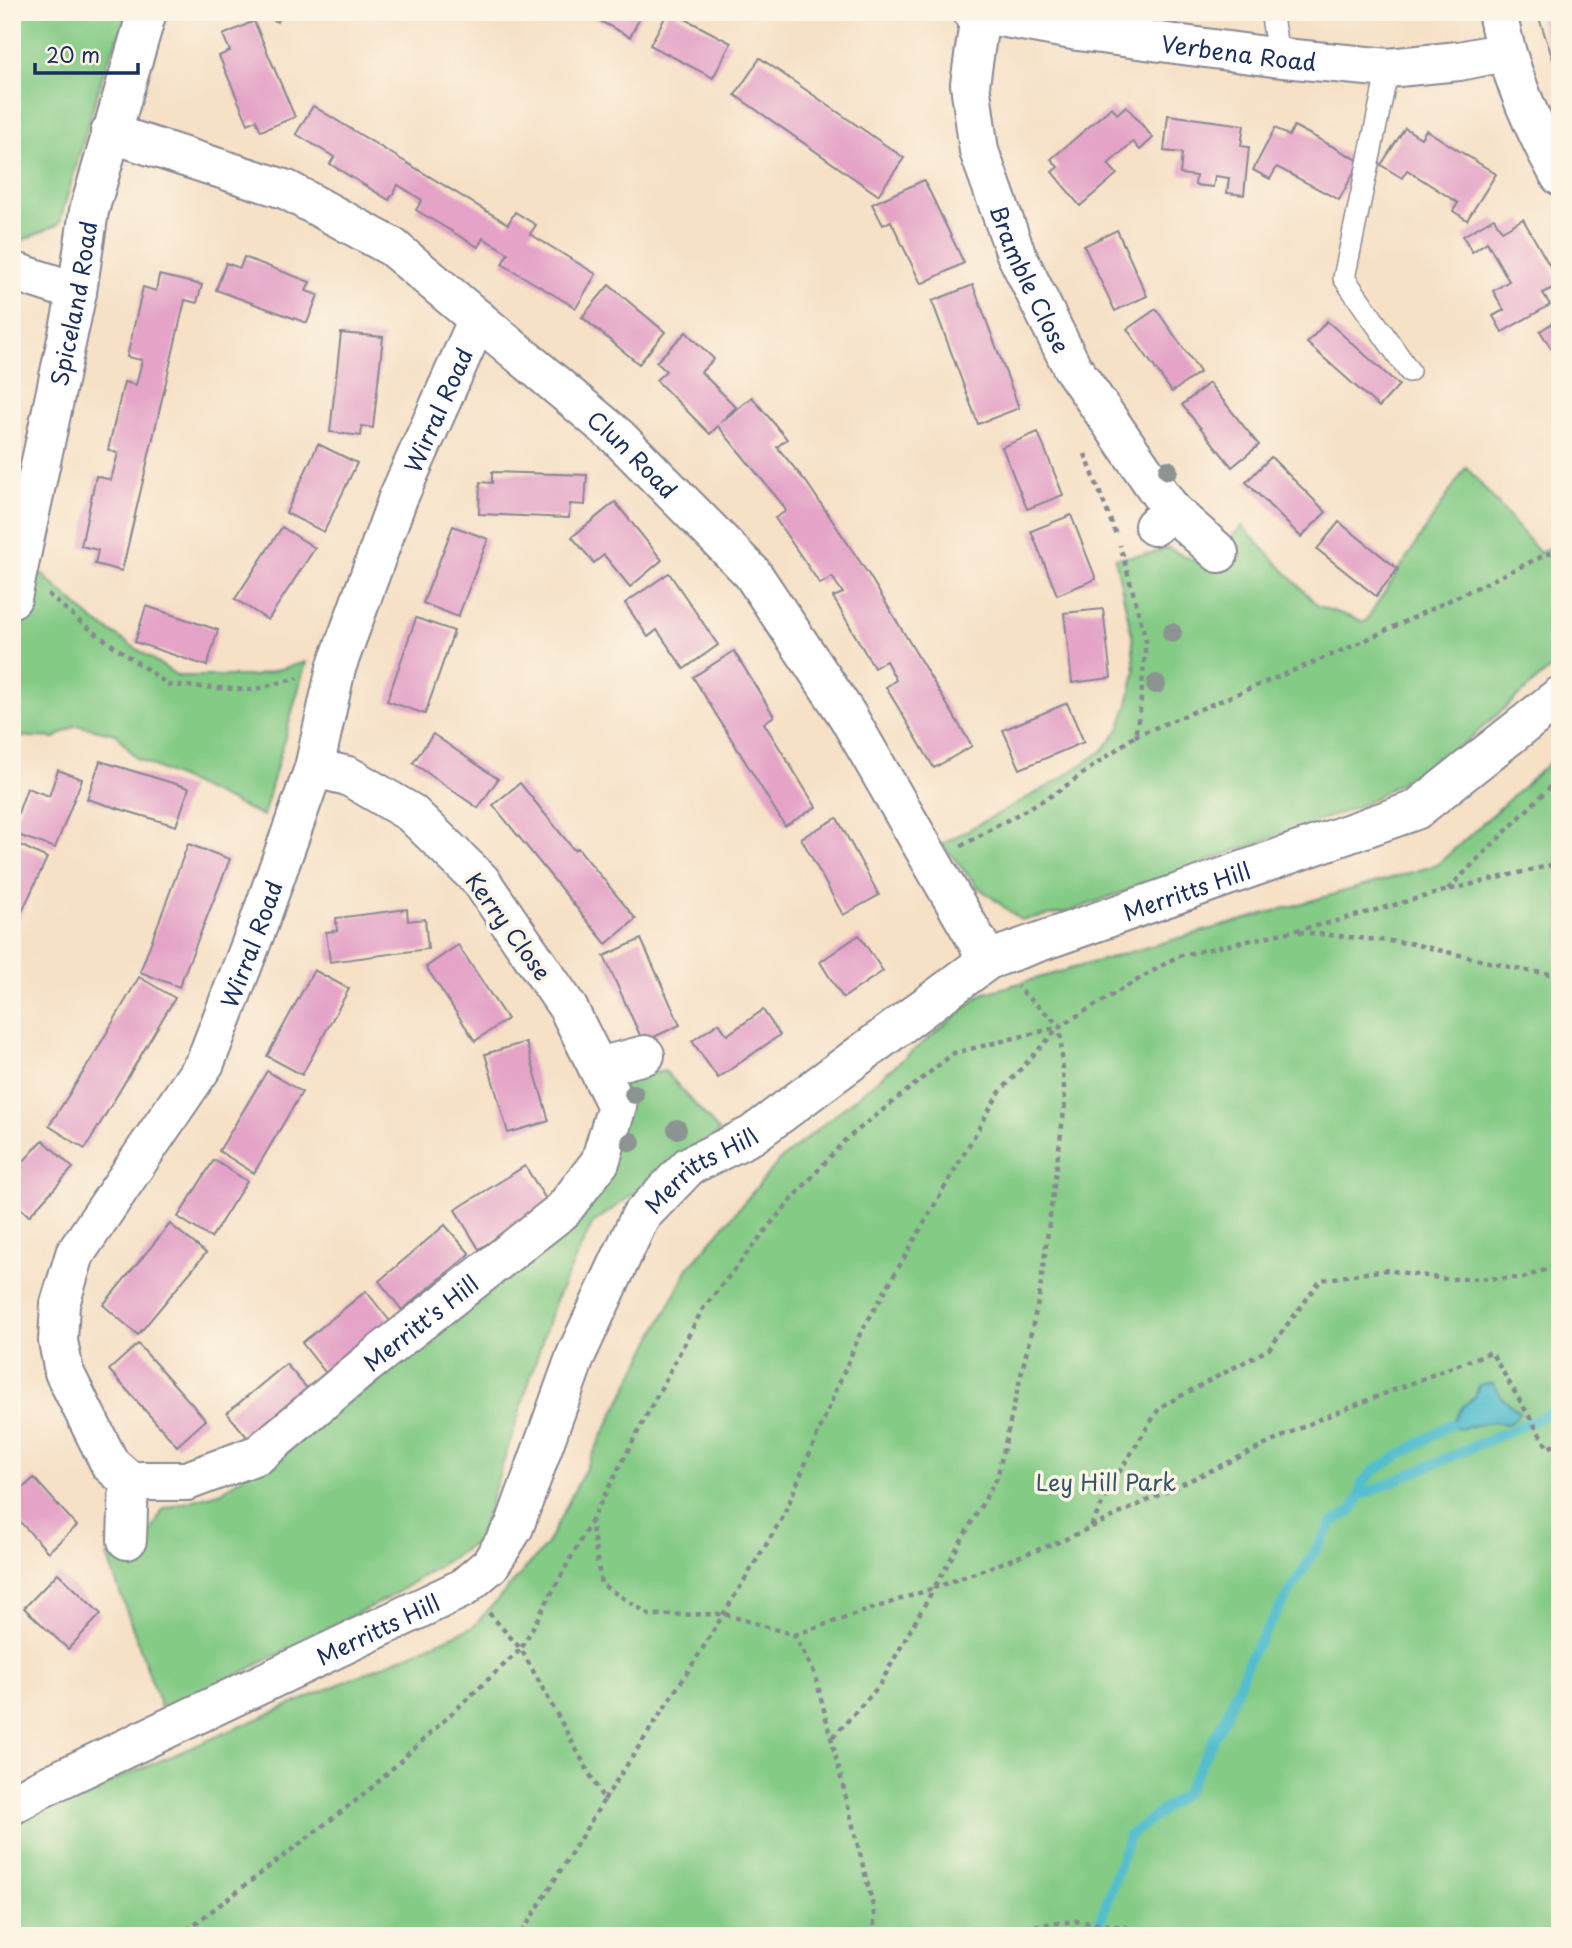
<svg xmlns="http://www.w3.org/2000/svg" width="1572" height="1948" viewBox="0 0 1572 1948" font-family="'Playpen Sans',sans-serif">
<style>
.green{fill:#84cb86;stroke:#507d72;stroke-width:2}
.water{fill:#52bece;stroke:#367696;stroke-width:2}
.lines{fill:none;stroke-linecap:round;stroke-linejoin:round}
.stream{stroke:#52bece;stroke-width:10}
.building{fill:#e4a3c7}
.lane-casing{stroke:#888892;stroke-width:24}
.street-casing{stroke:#888892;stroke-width:42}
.path{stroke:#888892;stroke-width:4.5;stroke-dasharray:5 5;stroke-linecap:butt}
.lane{stroke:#fff;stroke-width:21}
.street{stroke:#fff;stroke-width:38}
.tree{fill:#8c9492}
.labels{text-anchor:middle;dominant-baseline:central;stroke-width:7;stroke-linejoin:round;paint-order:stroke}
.street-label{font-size:23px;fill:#1b2f5e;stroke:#fcf5e5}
.park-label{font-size:23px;fill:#355668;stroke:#fcf5e5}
</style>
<rect width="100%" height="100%" fill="#fcf5e5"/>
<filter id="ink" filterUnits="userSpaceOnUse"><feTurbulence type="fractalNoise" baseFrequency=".0143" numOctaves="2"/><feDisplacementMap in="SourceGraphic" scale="14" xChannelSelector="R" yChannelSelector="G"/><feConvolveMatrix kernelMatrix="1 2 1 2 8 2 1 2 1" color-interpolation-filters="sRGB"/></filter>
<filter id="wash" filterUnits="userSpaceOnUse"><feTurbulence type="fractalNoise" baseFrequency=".00686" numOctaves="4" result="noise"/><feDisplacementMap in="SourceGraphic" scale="28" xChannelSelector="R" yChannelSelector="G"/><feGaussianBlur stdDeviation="1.57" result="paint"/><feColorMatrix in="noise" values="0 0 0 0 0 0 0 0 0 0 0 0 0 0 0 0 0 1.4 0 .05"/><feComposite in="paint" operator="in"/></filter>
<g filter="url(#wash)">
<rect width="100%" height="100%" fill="#f6e0c6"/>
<g class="green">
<path d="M12 12H129L105 68 59 224 19 242H12Z"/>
<path d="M1466 467 1540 553 1560 540V660L1466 742 1365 804 1071 911 1021 920 977 886 942 844 1051 785 1102 751 1119 729 1128 704 1135 672 1132 635 1115 558 1150 554 1168 548 1205 566 1242 526 1318 606 1365 622Z"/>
<path d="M36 569 93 620 178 676H254L306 662 263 816 136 758 116 734 76 725 55 738 12 736V658Z"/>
<path d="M1560 753V1936H12V1824L473 1627 546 1546 688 1268 779 1161 982 994 1437 865Z"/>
<path d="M665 1071 720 1132 593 1223 555 1301 478 1541 388 1598 163 1713 107 1556 144 1546 163 1509 222 1492 567 1229 624 1080Z"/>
</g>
<path class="water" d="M1493 1383 1502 1398 1519 1412 1515 1419 1507 1424 1490 1422 1459 1429 1451 1424 1463 1406 1475 1397 1479 1385Z"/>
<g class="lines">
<g class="stream">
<path d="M1360 1496 1362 1484 1372 1472 1451 1424"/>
<path d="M1095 1936 1129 1836 1186 1792 1225 1718 1251 1655 1333 1522 1351 1512 1360 1496 1560 1409"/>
</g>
</g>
<g id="blocks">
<g class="building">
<path d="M256 12H282L277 22Z"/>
<path d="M583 12H643L630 37Z"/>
<path d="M668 12H672L731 43 713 78 650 45Z"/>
<path d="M1537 12H1560V77H1559Z"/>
<path d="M254 21 295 117 261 131 256 120 248 124 219 56 230 51 223 35Z"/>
<path d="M760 58 904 158 878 195 735 95Z"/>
<path d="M313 106 508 224 515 212 536 225 530 234 596 274 576 308 502 264 508 253 483 238 478 247 416 210 422 200 398 185 389 200 330 164 334 157 296 134Z"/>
<path d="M1126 106 1153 138 1140 150 1133 142 1108 164 1117 174 1080 206 1052 172 1058 167 1051 159 1112 107 1117 114Z"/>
<path d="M1168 115 1244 125 1241 146 1249 147 1244 195 1227 193 1229 178 1215 176 1213 187 1195 185 1196 176 1180 174 1182 153 1164 151Z"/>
<path d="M1294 126 1360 161 1339 200 1277 167 1270 179 1253 170 1275 128 1289 136Z"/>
<path d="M1405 128 1421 138 1426 130 1496 174 1467 220 1453 211 1458 203 1407 170 1402 178 1381 165Z"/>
<path d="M924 180 964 263 921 284 891 221 883 225 872 204Z"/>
<path d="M1494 218 1502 231 1523 219 1560 284 1543 293 1550 305 1502 332 1493 316 1504 310 1493 291 1509 281 1487 242 1472 252 1463 236Z"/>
<path d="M1117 230 1147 296 1115 311 1084 246Z"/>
<path d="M244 257 310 282 306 291 318 295 307 323 216 290 226 263 240 268Z"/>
<path d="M159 275 202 285 197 303 185 300 122 571 95 564 98 550 81 546 96 476 111 480 118 453 108 450 124 382 136 385 139 373 142 360 127 357 143 287 156 291Z"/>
<path d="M609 285 665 332 639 364 582 317Z"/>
<path d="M973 285 1019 408 978 424 932 301Z"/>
<path d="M1156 309 1200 372 1172 392 1127 329Z"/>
<path d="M1560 318V362L1540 331Z"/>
<path d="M1327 321 1399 385 1379 407 1307 343Z"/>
<path d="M686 332 714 359 701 372 736 407 720 423 752 397 787 439 777 447 807 483 869 575 972 746 934 768 886 687 896 680 886 661 874 668 833 597 843 593 832 577 820 584 775 518 786 511 782 504 718 426 710 434 656 380 666 371 656 362Z"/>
<path d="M341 333 383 337 373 428 362 426 361 436 330 432Z"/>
<path d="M1209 383 1259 445 1232 467 1182 405Z"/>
<path d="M1038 432 1063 495 1027 509 1002 447Z"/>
<path d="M318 444 357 463 324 532 286 513Z"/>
<path d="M1271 457 1326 512 1301 537 1246 482Z"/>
<path d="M492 472 587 475 585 505 570 504 569 518 479 514 480 482 492 483Z"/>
<path d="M615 502 662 560 630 587 604 555 594 563 572 537Z"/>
<path d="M1071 515 1096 579 1057 595 1031 531Z"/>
<path d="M1339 522 1398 569 1376 596 1317 549Z"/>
<path d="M453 526 488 539 458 617 423 603Z"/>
<path d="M282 527 315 548 268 620 235 599Z"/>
<path d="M669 573 718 645 684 669 657 630 648 637 625 603Z"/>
<path d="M146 606 218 630 207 666 135 642Z"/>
<path d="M1103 609 1111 678 1072 683 1064 613Z"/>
<path d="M416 618 454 631 425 714 387 701Z"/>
<path d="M734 651 774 716 764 723 816 807 785 826 693 677Z"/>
<path d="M1067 703 1084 742 1020 769 1003 730Z"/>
<path d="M433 734 498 779 478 808 413 763Z"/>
<path d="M100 761 189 788 176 826 87 799Z"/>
<path d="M58 770 82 779 55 848 12 833V830L27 788 49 796Z"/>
<path d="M520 783 574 850 578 848 636 919 606 944 493 805Z"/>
<path d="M837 818 879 895 843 915 801 838Z"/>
<path d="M18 844 47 858 12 933V854Z"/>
<path d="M188 844 230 859 179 987 140 972Z"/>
<path d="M407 909 408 921 425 919 428 949 330 962 326 932 337 931 336 918Z"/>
<path d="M859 935 883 971 843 998 820 962Z"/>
<path d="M641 939 680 1025 643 1042 604 956Z"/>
<path d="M458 945 507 1019 475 1041 426 967Z"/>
<path d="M314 970 349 989 302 1075 267 1056Z"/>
<path d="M139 977 175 998 85 1149 49 1126 94 1055Z"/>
<path d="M763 1010 780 1035 718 1078 692 1041 719 1023 727 1035Z"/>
<path d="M526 1042 549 1121 508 1133 485 1054Z"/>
<path d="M267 1071 302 1092 254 1173 219 1151Z"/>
<path d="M43 1140 73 1168 29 1216 12 1200V1174Z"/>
<path d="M214 1160 247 1181 211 1238 178 1217Z"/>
<path d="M525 1166 549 1204 479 1249 455 1210Z"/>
<path d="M170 1224 206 1253 138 1335 103 1305Z"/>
<path d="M445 1225 470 1254 402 1310 379 1281Z"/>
<path d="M366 1291 393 1325 329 1377 302 1343Z"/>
<path d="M138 1344 206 1420 177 1446 109 1370Z"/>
<path d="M286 1364 312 1394 252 1443 227 1413Z"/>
<path d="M34 1478 77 1526 48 1552 12 1513V1498Z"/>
<path d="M58 1573 101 1614 68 1649 24 1608Z"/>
</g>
</g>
</g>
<g filter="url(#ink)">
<use href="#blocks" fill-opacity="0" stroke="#888892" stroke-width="2"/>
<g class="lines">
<g class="lane-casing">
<g id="lane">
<path d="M1271 12 1279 58"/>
<path d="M1388 68 1344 278 1409 371"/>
</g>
</g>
<g class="street-casing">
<g id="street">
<path id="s1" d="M972 12 1078 31 1273 57 1388 68 1459 61 1505 52"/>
<path d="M1497 12C1508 69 1531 125 1560 176"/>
<path id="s2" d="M980 15 970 84 979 151 1016 254 1072 367 1172 511 1154 526"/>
<path id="s3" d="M110 133 287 190 392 247 618 437 752 573 847 715 988 960"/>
<path d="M12 271 77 292"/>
<path d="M1172 511 1219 553"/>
<path id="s4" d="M12 598 77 292 89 211 147 12"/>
<path d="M598 1067 645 1055"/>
<path id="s5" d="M129 1481H187L259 1454 367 1364 563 1210 600 1162 617 1106 568 1008 481 881 411 813 348 776 314 768"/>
<path id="s6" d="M127 1540 129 1481 110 1464 64 1372 58 1341 60 1304 75 1254 205 1063 259 923 314 768 336 668 354 619 398 498 478 319"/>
<path id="s7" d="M12 1805 38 1790 463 1588 490 1565 514 1527 576 1355 640 1217 689 1166 752 1135 988 960 1416 810 1560 696"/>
</g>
</g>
<g class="path">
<path d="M1085 454 1117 537"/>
<path d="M48 594 84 625 169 685 252 690 298 678"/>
<path d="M1135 736 1353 646 1560 548"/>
<path d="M961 846 1056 793 1135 736 1140 710 1146 640 1120 545"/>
<path d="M1448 889 1560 777"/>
<path d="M1299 932 1409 943 1527 971 1560 975"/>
<path d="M1091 1526 1115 1479 1160 1407 1269 1349 1321 1280 1385 1270 1446 1279 1523 1278 1560 1264"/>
<path d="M489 1613 521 1649 591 1521"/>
<path d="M794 1635 934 1588 997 1478 1039 1298 1065 1103 1060 1026 1017 987"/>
<path d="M833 1737 879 1686 934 1588 1064 1540 1320 1419 1491 1352 1548 1448 1560 1442"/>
<path d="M604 1800 696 1659 783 1517 859 1336 999 1093 1060 1026 1178 956 1329 923 1448 890 1560 863"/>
<path d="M179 1936 367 1792 521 1649 604 1800 520 1936"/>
<path d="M874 1936V1910L815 1674 794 1635 724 1614 650 1615 601 1584 591 1521 702 1310 773 1221 844 1141 954 1053 1059 1027"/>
<path d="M986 1936 1016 1928 1075 1921 1126 1927 1139 1936"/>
</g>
<use href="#lane" class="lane"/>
<use href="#street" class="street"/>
</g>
<g class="tree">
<circle cx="1168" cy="470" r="10"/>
<circle cx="1172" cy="633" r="10"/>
<circle cx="1156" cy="684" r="10"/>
<circle cx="634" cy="1094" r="10"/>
<circle cx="677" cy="1129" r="10"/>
<circle cx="631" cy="1142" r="10"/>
</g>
</g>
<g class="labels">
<g class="street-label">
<text stroke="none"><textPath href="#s1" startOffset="270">Verbena Road</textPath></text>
<text stroke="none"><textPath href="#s2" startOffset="275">Bramble Close</textPath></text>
<text stroke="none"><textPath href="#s4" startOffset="301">Spiceland Road</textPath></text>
<text stroke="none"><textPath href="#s6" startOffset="1234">Wirral Road</textPath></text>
<text stroke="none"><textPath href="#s3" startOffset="623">Clun Road</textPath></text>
<text stroke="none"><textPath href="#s7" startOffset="1561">Merritts Hill</textPath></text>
<text transform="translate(509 926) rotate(54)">Kerry Close</text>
<text stroke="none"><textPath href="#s6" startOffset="667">Wirral Road</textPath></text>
<text stroke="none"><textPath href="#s7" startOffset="994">Merritts Hill</textPath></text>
<text stroke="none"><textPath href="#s5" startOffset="343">Merritt's Hill</textPath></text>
<text stroke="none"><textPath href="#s7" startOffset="406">Merritts Hill</textPath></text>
</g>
<g class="park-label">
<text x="1106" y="1481">Ley Hill Park</text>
</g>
</g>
<rect width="1572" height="1948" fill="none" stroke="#fcf5e5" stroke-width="42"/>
<path d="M35 63v10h103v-10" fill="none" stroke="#1b2f5e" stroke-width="3.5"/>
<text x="46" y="63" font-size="21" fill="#1b2f5e" stroke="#fcf5e5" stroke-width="5" paint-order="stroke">20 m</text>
</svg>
